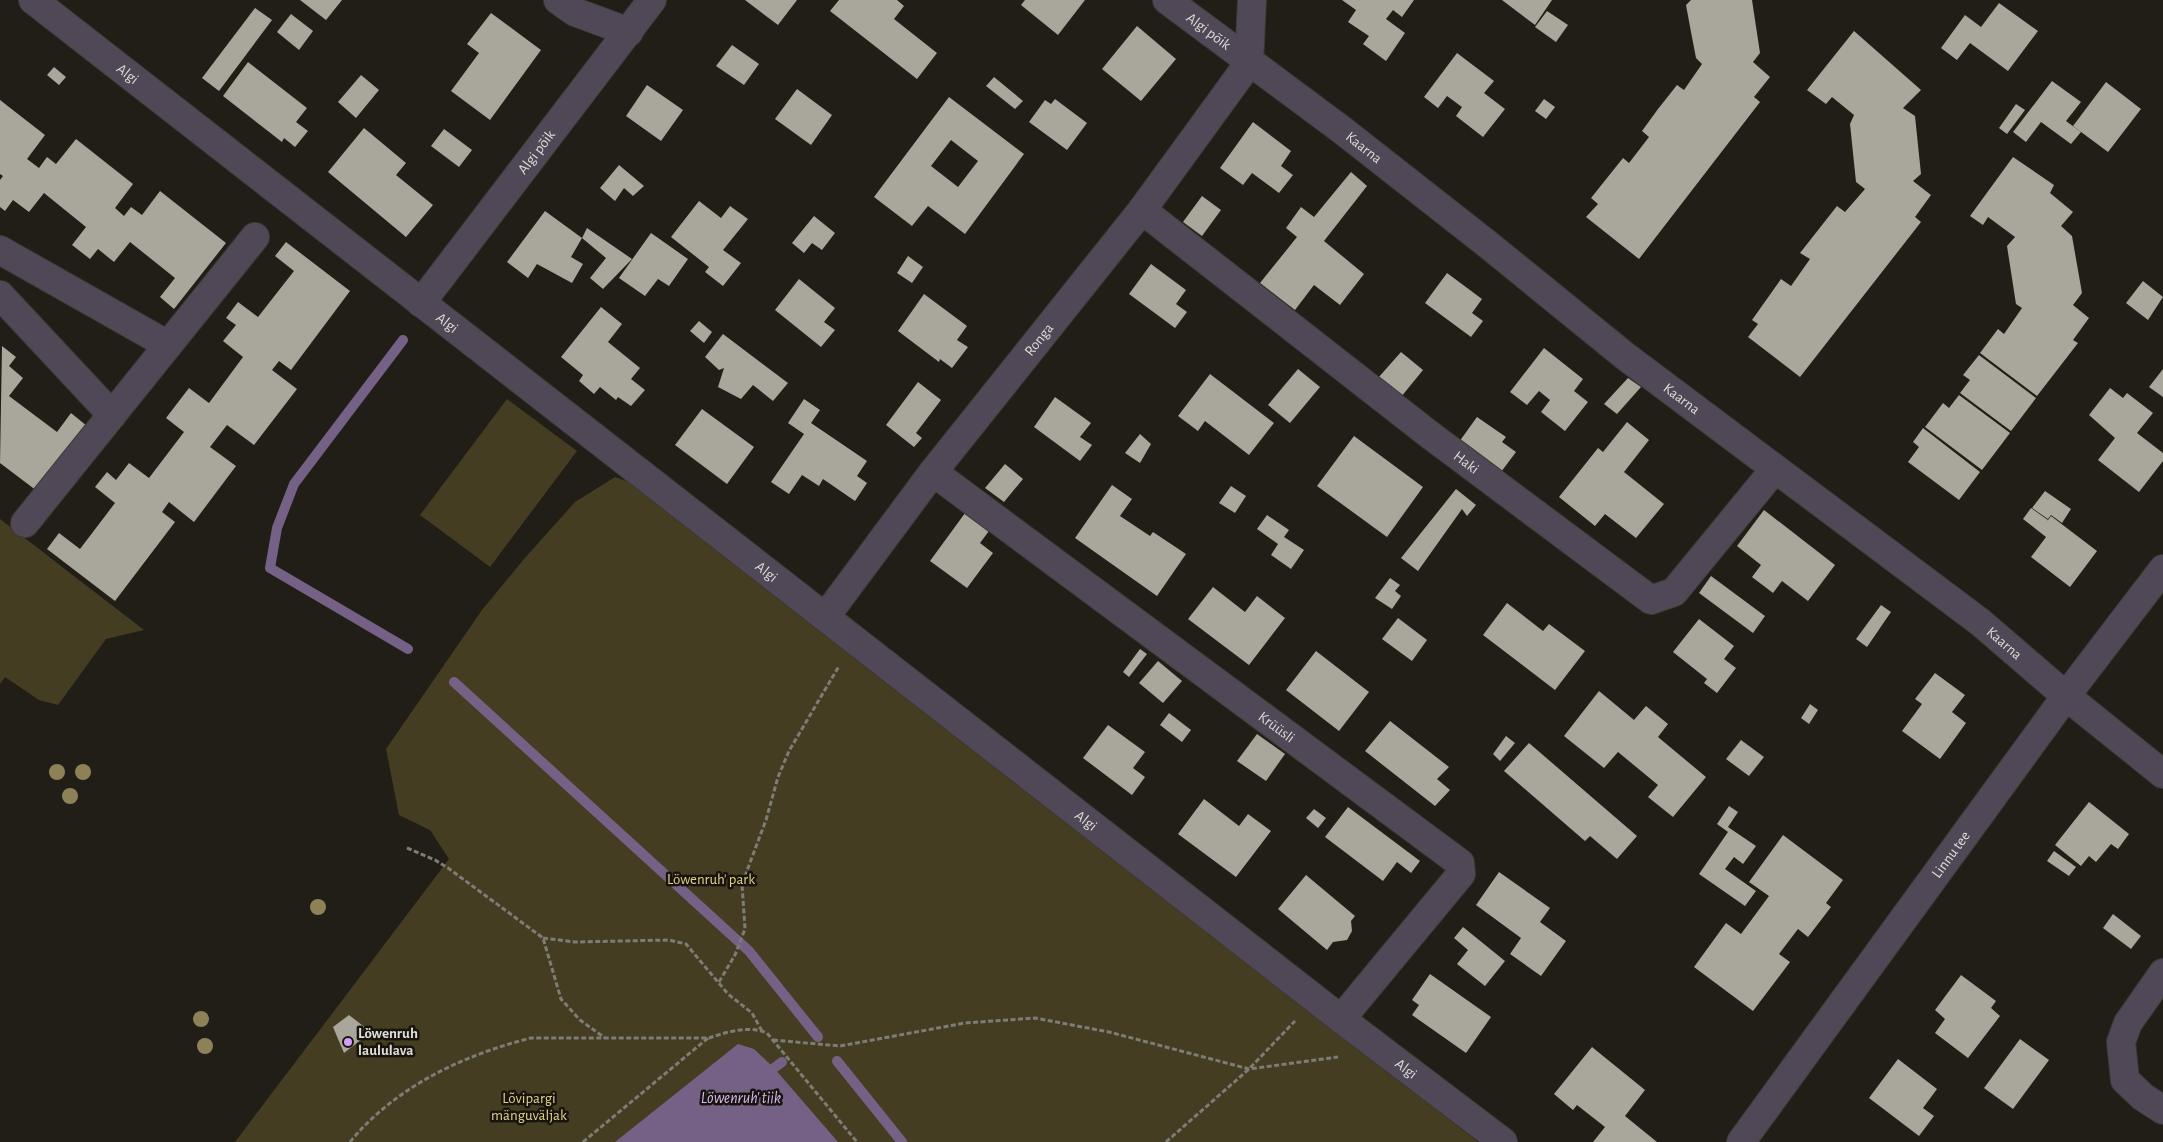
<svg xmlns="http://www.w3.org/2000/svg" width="2163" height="1142" viewBox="0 0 2163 1142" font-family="'Alegreya Sans',sans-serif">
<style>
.green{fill:#453d22}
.water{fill:#766186}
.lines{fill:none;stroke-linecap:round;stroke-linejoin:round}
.stream{stroke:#766186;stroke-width:10}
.building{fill:#a9a69c;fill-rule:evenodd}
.minor-casing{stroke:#3b3931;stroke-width:30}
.tertiary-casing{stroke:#3b3931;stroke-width:30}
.path{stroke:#7d7c75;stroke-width:3;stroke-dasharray:5 2.5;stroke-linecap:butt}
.minor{stroke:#514857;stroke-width:28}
.tertiary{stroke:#514857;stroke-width:28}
.tree{fill:#8d8257}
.poi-dot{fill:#d49cfc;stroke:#16140d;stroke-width:2}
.labels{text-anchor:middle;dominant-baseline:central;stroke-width:5;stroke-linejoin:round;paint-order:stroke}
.street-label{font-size:15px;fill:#deddd8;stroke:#16140d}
.park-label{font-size:15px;fill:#e7d38d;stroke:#16140d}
.poi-label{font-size:15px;font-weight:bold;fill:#deddd8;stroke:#16140d;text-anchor:start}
.water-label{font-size:16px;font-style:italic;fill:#ddbaf7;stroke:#16140d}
</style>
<rect width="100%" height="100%" fill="#201e16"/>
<g class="green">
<path d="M507 399 577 451 490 567 420 515Z"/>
<path d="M615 477 635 484C914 706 1197 923 1478 1142H235L449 859 430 830 399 815 386 749 482 610 524 559 575 502Z"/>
<path d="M0 519 144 630 106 639 58 705 39 700 5 677 0 684Z"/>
</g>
<path class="water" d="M738 1044 754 1049 774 1068 838 1142H615Z"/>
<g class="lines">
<g class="stream">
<path d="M403 340 294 484 277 528 270 568 408 649"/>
<path d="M454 682 749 951 818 1037"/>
<path d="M837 1061 902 1142"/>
<path d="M774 1068 782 1062"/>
</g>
</g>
<g class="building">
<path d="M300 0H342L326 20Z"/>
<path d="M745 0H797L778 25Z"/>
<path d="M839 0H897L904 6 894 19 937 53 917 79 830 11Z"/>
<path d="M1025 0H1085L1058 35 1021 5Z"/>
<path d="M1342 0H1414L1402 17 1393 10 1386 19 1405 33 1386 61 1363 44 1369 36 1348 22 1356 10Z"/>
<path d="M1502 0H1552L1535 25Z"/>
<path d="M1691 0H1752L1760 53 1753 62 1770 77 1754 97 1760 102 1639 259 1586 217 1598 204 1591 198 1623 158 1629 163 1649 137 1642 131 1658 109 1677 85 1684 90 1702 64 1696 58 1691 32 1686 5Z"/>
<path d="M1999 3 2038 31 2008 71 1970 43 1957 60 1941 48 1965 15 1981 27Z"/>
<path d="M255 8 272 20 219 91 202 78Z"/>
<path d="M1547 11 1568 25 1556 42 1535 27Z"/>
<path d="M491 13 541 50 490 120 451 91 479 53 467 44Z"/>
<path d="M291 14 313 31 299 50 277 32Z"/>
<path d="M1137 26 1176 59 1141 101 1102 69Z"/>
<path d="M1854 31 1921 90 1903 108 1915 116 1921 174 1913 181 1931 195 1915 217 1921 222 1800 377 1748 337 1758 324 1752 320 1781 279 1791 286 1810 259 1800 253 1837 206 1845 212 1865 189 1856 182 1850 124 1854 115 1832 97 1826 104 1807 90Z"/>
<path d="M732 45 759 64 744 85 716 66Z"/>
<path d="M1457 53 1494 81 1484 93 1505 109 1483 137 1456 116 1462 107 1447 96 1438 108 1424 97Z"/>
<path d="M248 62 307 108 296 122 308 131 295 147 284 138 282 142 223 96Z"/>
<path d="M54 67 66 77 59 85 47 75Z"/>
<path d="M361 75 379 90 356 118 338 102Z"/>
<path d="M994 77 1023 101 1015 109 986 86Z"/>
<path d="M2052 81 2081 102 2066 121 2081 132 2071 144 2041 122 2026 142 2013 132Z"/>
<path d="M2106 82 2141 109 2108 152 2073 126Z"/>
<path d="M647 85 683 110 661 141 626 116Z"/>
<path d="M797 89 832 115 811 145 775 119Z"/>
<path d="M949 97 1024 154 965 234 928 206 912 226 874 197ZM951 140 978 161 958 187 931 166Z"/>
<path d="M1055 99 1087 123 1067 150 1029 122 1045 100 1051 104Z"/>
<path d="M1544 99 1555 107 1546 119 1535 111Z"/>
<path d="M0 100 45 135 27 159 39 168 47 157 56 164 76 139 133 184 115 208 124 216 131 207 142 215 160 191 226 243 174 309 160 297 175 278 130 242 114 262 98 249 90 259 72 245 86 227 44 193 29 212 13 200 5 211 0 207V180L3 176 0 174Z"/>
<path d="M2016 104 2025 110 2007 134 1999 128Z"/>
<path d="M1253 122 1291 151 1281 166 1293 175 1279 193 1252 173 1243 185 1220 168Z"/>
<path d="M364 128 406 163 396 175 433 205 406 237 328 172Z"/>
<path d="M444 129 472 150 459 167 431 146Z"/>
<path d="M2013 157 2054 185 2050 193 2073 212 2061 226 2072 236 2082 293 2073 305 2089 318 2073 340 2078 343 2037 396 1980 353 1998 329 2004 334 2022 308 2016 304 2007 246 2015 237 1988 217 1983 225 1970 216Z"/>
<path d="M619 165 644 186 633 196 624 188 615 201 600 188Z"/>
<path d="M1351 172 1367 186 1324 241 1364 274 1340 305 1314 285 1295 310 1260 283 1297 237 1286 228 1301 207 1314 217Z"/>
<path d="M1202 196 1221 210 1202 236 1183 222Z"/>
<path d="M699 201 721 218 730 206 748 219 723 250 741 263 723 286 705 272 709 267 671 237Z"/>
<path d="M545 211 582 238 571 257 583 264 572 283 537 264 528 278 507 262Z"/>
<path d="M814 216 835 233 822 250 812 243 804 253 792 243Z"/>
<path d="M587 228 632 259 603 289 590 278 606 258 582 238Z"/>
<path d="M651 233 688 259 669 286 658 279 645 296 619 278Z"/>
<path d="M286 242 350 291 291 370 279 361 272 370 297 389 254 445 227 425 210 447 236 466 194 522 169 502 162 512 175 522 115 601 47 549 59 533 80 549 115 503 95 487 107 472 116 480 129 463 149 478 184 432 166 418 189 388 209 403 243 357 223 341 236 325 226 318 238 302 258 317 294 271 275 256Z"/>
<path d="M908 256 923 267 912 283 897 273Z"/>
<path d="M1151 264 1186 290 1176 304 1187 312 1175 328 1129 294Z"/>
<path d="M1447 273 1482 299 1472 313 1483 321 1471 337 1425 303Z"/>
<path d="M799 279 835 308 824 322 835 330 821 347 775 310Z"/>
<path d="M2143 281 2163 297 2148 320 2126 303Z"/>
<path d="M924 294 967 326 957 340 968 347 952 368 940 359 939 362 898 331Z"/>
<path d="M601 307 622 324 608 342 640 368 631 379 645 390 631 406 618 397 616 400 600 387 594 394 579 381 583 375 561 357Z"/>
<path d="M699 321 712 332 704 343 690 331Z"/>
<path d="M723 334 788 383 773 401 753 385 741 399 718 387 724 368 719 370 705 357Z"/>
<path d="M2 346 16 357 9 366 23 378 9 396 57 432 71 413 87 426 37 491 0 463Z"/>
<path d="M1544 348 1583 379 1574 391 1588 402 1565 431 1541 412 1550 400 1539 391 1527 405 1510 392Z"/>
<path d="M1401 352 1423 370 1401 397 1378 378Z"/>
<path d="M1979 355 2036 398 2011 431 1960 393 1970 380 1963 375Z"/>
<path d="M1298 369 1320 387 1290 423 1268 405Z"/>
<path d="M2163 369V397L2149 387Z"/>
<path d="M1210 374 1274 423 1249 455 1205 421 1198 431 1178 416Z"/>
<path d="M1628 378 1641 387 1617 414 1604 404Z"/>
<path d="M918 382 941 400 916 433 922 438 914 447 886 425Z"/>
<path d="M2110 388 2123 398 2127 393 2153 413 2137 433 2163 453V461L2139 492 2098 460 2115 438 2089 415Z"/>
<path d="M1959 395 2010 433 1982 470 1925 427 1943 403 1949 408Z"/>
<path d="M1055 397 1091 423 1080 437 1092 445 1080 461 1034 427Z"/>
<path d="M804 399 820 410 811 423 867 461 857 476 867 483 855 501 823 479 819 486 802 475 789 494 771 482 804 434 788 423Z"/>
<path d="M702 409 754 447 727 484 675 445Z"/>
<path d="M1477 417 1506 437 1502 442 1516 452 1501 472 1459 442Z"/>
<path d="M1627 422 1649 440 1624 472 1664 504 1636 538 1605 514 1595 526 1559 497 1598 448 1603 452Z"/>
<path d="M1923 428 1980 472 1959 500 1908 462 1919 447 1913 442Z"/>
<path d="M1140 434 1151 444 1140 463 1125 453Z"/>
<path d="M1354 436 1423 487 1387 537 1317 486Z"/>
<path d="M1005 464 1023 479 1004 502 985 488Z"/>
<path d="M1112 485 1132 499 1120 516 1150 536 1153 532 1186 554 1157 596 1075 538Z"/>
<path d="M1231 486 1246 496 1235 513 1219 503Z"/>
<path d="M1456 489 1476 505 1467 516 1462 509 1418 571 1401 558Z"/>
<path d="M2045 491 2071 509 2062 523 2051 515 2048 519 2032 508Z"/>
<path d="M2031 508 2048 520 2046 523 2051 516 2097 551 2070 587 2031 557 2046 537 2023 519Z"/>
<path d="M968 509 992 527 980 543 993 553 967 588 930 561Z"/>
<path d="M1764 510 1835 565 1808 601 1782 581 1773 593 1752 577 1761 565 1737 546Z"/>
<path d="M1267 515 1289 530 1284 537 1304 550 1291 569 1271 555 1278 544 1257 529Z"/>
<path d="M1711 576 1765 616 1753 633 1699 593Z"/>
<path d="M1390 578 1400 585 1395 591 1401 596 1392 609 1375 598Z"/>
<path d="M1213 587 1245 612 1257 596 1285 618 1249 665 1188 619Z"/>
<path d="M1507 603 1543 631 1549 624 1585 651 1555 690 1483 635Z"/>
<path d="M1881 605 1891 612 1867 647 1856 639Z"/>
<path d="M1398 618 1427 640 1412 661 1382 639Z"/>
<path d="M1699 619 1734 646 1724 659 1736 668 1717 693 1704 683 1707 679 1673 652Z"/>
<path d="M1140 649 1147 654 1129 677 1123 672Z"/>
<path d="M1316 651 1369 692 1339 731 1286 690Z"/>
<path d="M1158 661 1182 681 1163 703 1139 683Z"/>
<path d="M1935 673 1965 695 1952 712 1966 723 1940 759 1902 731 1922 704 1915 699Z"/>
<path d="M1599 691 1634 720 1646 706 1668 724 1658 737 1706 777 1673 817 1648 797 1658 785 1618 752 1604 768 1564 736Z"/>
<path d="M1810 704 1818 710 1809 724 1801 718Z"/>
<path d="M1169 713 1191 730 1182 742 1160 725Z"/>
<path d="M1390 721 1449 767 1437 779 1450 790 1435 806 1365 751Z"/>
<path d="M1108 725 1145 752 1133 768 1145 777 1132 795 1083 758Z"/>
<path d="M1257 734 1285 754 1266 781 1237 761Z"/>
<path d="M1506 736 1515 743 1500 761 1493 754Z"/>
<path d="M1741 740 1764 757 1749 776 1726 759Z"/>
<path d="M1529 743 1637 836 1617 859 1590 836 1585 841 1504 771Z"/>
<path d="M1204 799 1239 826 1248 814 1271 831 1236 877 1178 834Z"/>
<path d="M2089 802 2129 834 2118 849 2111 844 2096 862 2089 856 2081 866 2055 845Z"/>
<path d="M1729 806 1738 812 1728 827 1756 846 1743 864 1734 857 1725 869 1756 891 1745 906 1699 874 1728 832 1717 824Z"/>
<path d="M1348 807 1420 861 1411 873 1397 862 1383 881 1325 837Z"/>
<path d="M1314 809 1326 818 1318 828 1306 818Z"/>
<path d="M1783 835 1843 880 1826 903 1831 907 1808 937 1798 929 1779 954 1790 962 1753 1011 1694 967 1726 923 1741 934 1769 896 1749 882Z"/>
<path d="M2054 851 2076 867 2069 876 2047 861Z"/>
<path d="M1499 872 1550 908 1540 922 1566 941 1541 976 1510 954 1521 938 1476 905Z"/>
<path d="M1306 875 1355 916 1351 921 1352 931 1347 940 1333 942 1327 950 1278 909Z"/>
<path d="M2113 914 2141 936 2131 949 2103 928Z"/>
<path d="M1463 927 1505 961 1485 986 1457 964 1468 950 1454 938Z"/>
<path d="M1430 974 1491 1017 1466 1053 1412 1015 1419 1005 1412 1000Z"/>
<path d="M1961 975 1996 1001 1991 1008 2000 1016 1968 1058 1935 1033 1945 1019 1935 1010Z"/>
<path d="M349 1015 371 1032 344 1053 333 1027Z"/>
<path d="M2020 1039 2049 1060 2013 1109 1984 1088Z"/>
<path d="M1592 1047 1645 1090 1625 1116 1657 1142H1593L1605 1127 1577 1105 1573 1110 1554 1094Z"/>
<path d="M1898 1059 1937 1089 1923 1108 1934 1116 1919 1136 1869 1098Z"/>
</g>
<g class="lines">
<g class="minor-casing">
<g id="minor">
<path id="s1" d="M33 0 1341 1019 1503 1142"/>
<path d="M558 0 575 12 629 32"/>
<path id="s2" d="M1167 0 1342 130 1486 243 1625 356 1980 622 2066 696 2163 774"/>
<path d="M1249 63 1252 0"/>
<path id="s3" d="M1142 210 1430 435 1651 600 1674 592 1774 470"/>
<path d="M0 250 168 345"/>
<path d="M0 295 112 415"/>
<path id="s4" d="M421 303 652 0"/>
<path id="s5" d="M933 472 1460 863 1461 874 1341 1019"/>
<path d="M25 523 255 237"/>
<path id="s6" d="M826 616 933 472 1142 210 1249 63"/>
<path d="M2163 973 2128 1023 2121 1042 2125 1080 2143 1097 2163 1110"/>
</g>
</g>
<g class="tertiary-casing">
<g id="tertiary">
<path id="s7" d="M1741 1142 2066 696 2163 569"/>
</g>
</g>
<g class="path">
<path d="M407 848 435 860 448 868 543 938 561 999 580 1020 605 1038"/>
<path d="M543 938 575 942 669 940 686 944 728 994 752 1013 762 1031"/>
<path d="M719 982 735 955 745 929 742 884 766 820 778 777 789 751 839 666"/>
<path d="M773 1040 840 1046 965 1023 1035 1018 1109 1032 1249 1069 1338 1057"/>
<path d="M350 1142C395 1087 463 1055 531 1038H709C727 1032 748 1025 767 1033L857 1142"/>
<path d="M583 1142 708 1038"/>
<path d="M1166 1142 1249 1069 1295 1021"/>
</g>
<use href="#minor" class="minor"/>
<use href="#tertiary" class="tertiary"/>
</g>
<g class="tree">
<circle cx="57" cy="772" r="8"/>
<circle cx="83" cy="772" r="8"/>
<circle cx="70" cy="796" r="8"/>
<circle cx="318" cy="907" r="8"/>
<circle cx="201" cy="1019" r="8"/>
<circle cx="205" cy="1046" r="8"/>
</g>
<circle class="poi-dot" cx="348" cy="1042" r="5"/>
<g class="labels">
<g class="street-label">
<text stroke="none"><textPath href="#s2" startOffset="52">Algi põik</textPath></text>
<text stroke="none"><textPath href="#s1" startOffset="120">Algi</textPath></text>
<text stroke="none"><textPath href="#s2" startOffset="246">Kaarna</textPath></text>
<text stroke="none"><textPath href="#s4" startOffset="190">Algi põik</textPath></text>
<text stroke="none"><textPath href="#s1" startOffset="525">Algi</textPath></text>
<text stroke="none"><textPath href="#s6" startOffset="349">Ronga</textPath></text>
<text stroke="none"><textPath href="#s2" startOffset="651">Kaarna</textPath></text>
<text stroke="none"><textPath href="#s3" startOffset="411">Haki</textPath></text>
<text stroke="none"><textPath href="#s1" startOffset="930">Algi</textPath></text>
<text stroke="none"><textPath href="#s2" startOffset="1056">Kaarna</textPath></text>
<text stroke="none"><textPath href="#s5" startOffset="428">Krüüsli</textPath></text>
<text stroke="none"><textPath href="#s1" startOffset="1335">Algi</textPath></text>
<text stroke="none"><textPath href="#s7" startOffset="356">Linnu tee</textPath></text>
<text stroke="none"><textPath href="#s1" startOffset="1740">Algi</textPath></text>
</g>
<g class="park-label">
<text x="711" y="879">Löwenruh' park</text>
<text x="529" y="1098">Lõvipargi<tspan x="529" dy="17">mänguväljak</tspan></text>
</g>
<g class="poi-label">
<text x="358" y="1033">Löwenruh<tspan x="358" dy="17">laululava</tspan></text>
</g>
<g class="water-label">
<text x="741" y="1098">Löwenruh' tiik</text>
</g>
</g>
</svg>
